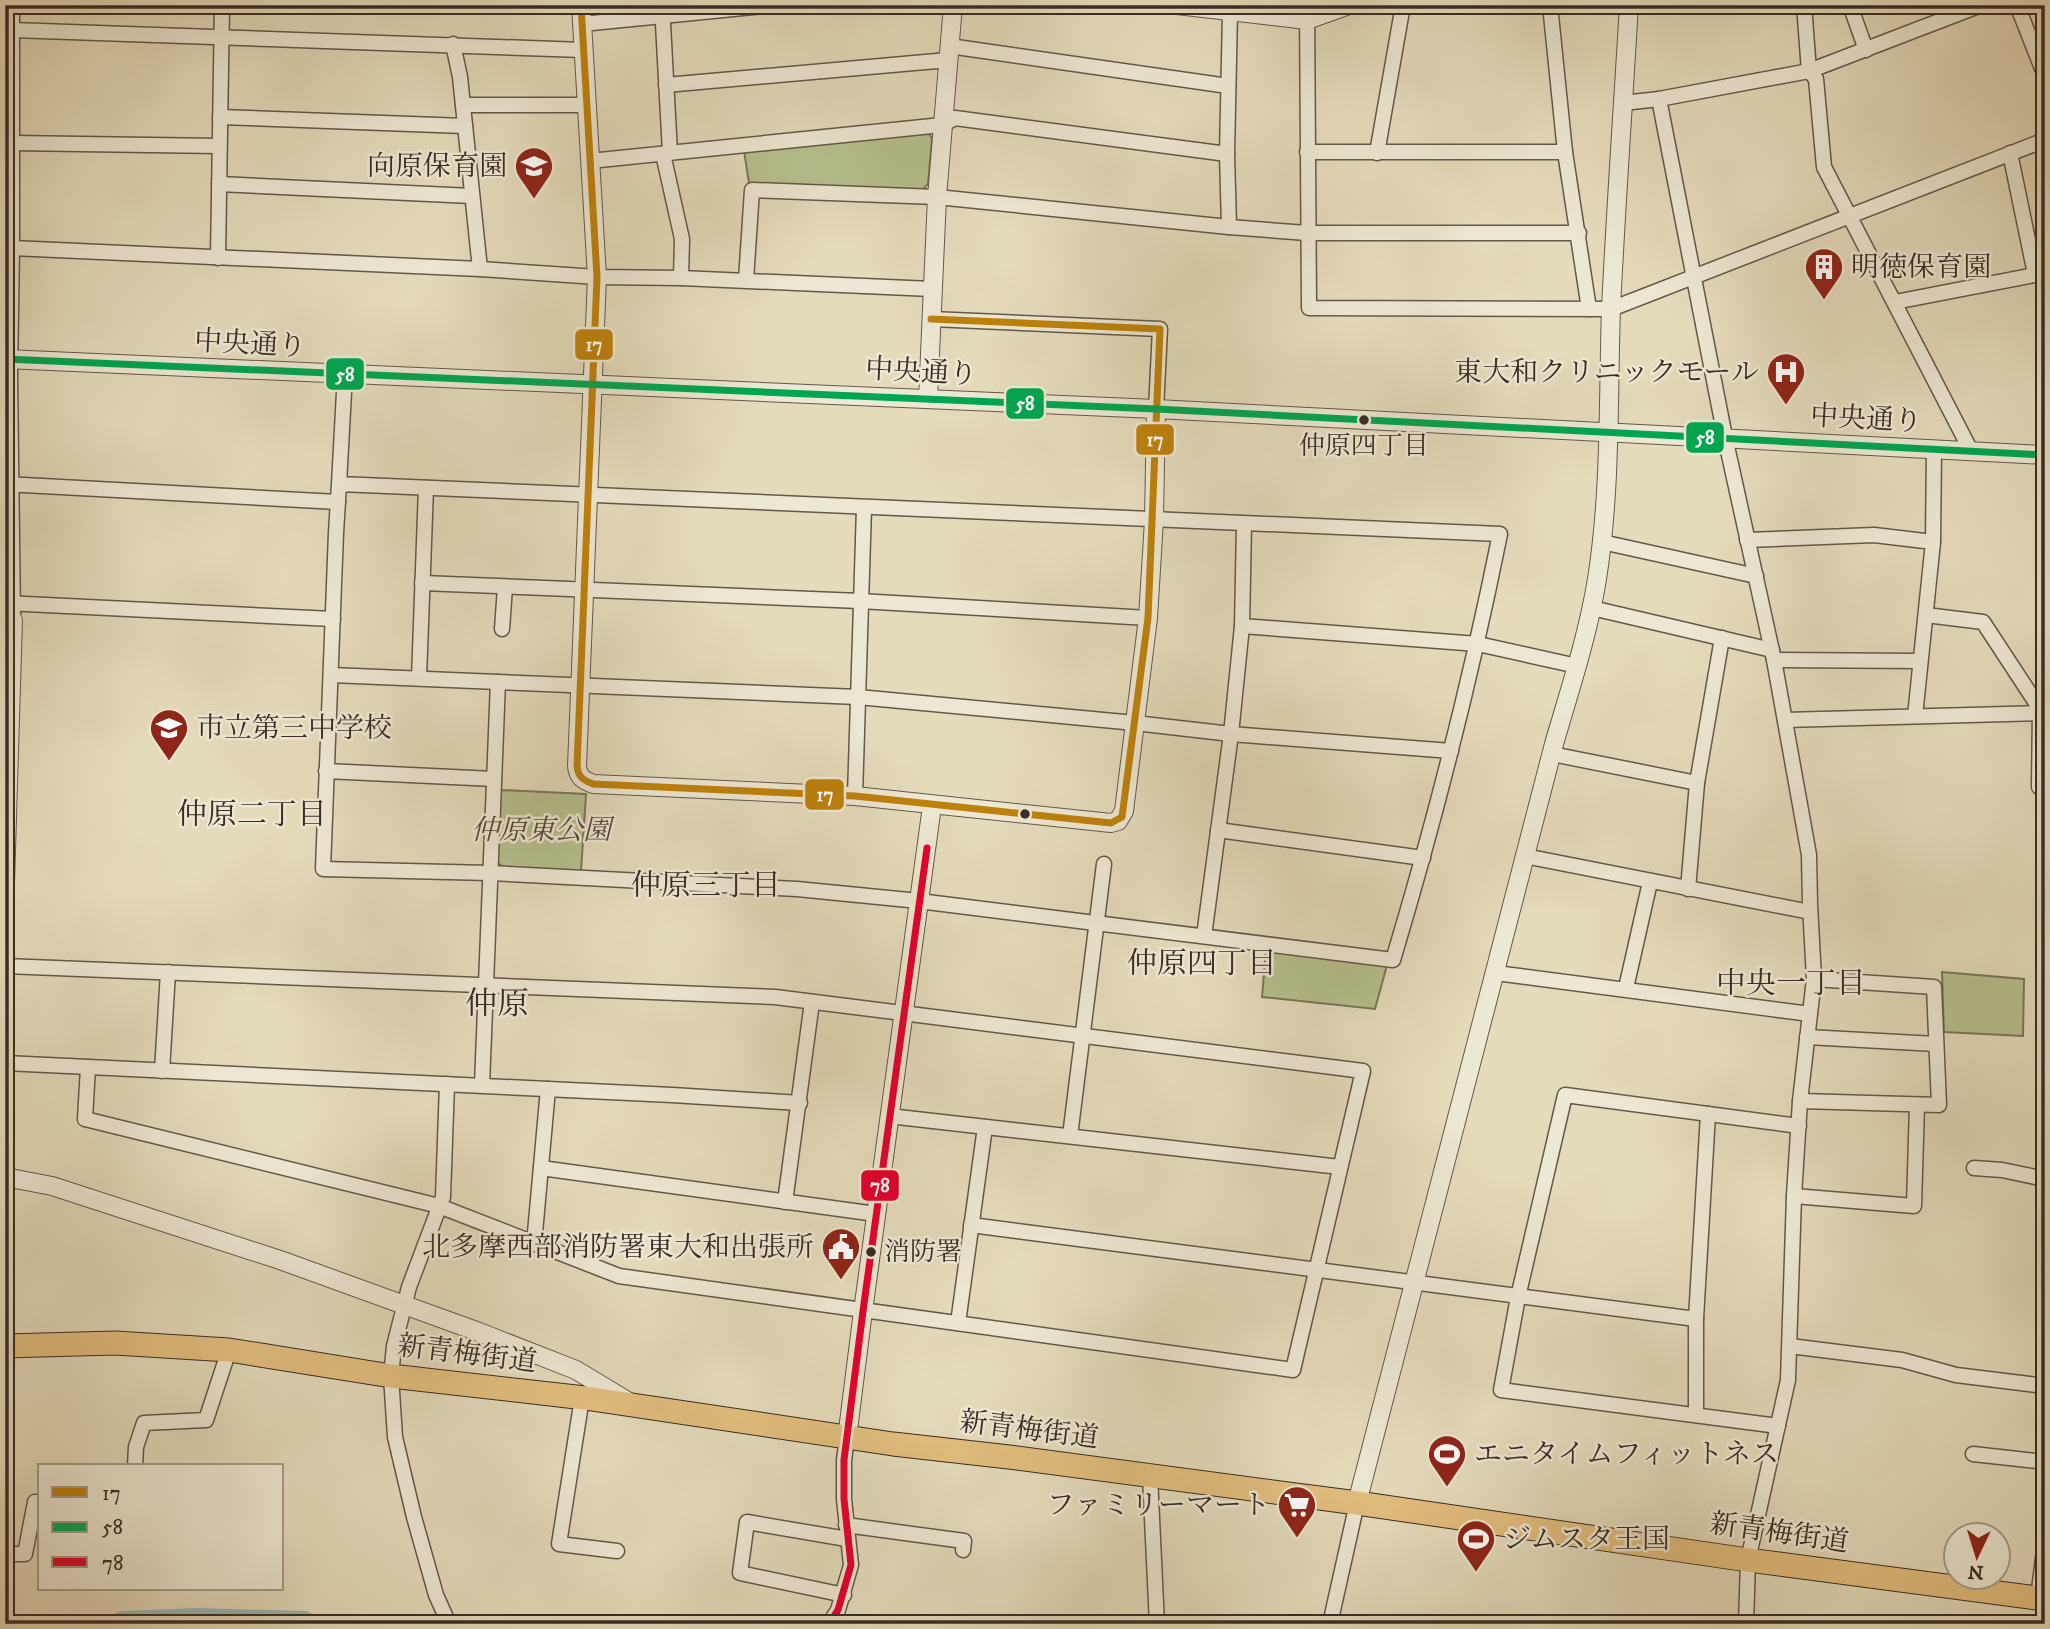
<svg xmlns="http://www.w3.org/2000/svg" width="2050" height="1629" viewBox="0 0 2050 1629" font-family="'IM FELL DW Pica','Noto Serif JP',serif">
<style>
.green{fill:#b6c08e;stroke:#78765a;stroke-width:2}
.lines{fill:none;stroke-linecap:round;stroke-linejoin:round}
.river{stroke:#98b9b9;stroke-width:26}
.minor-casing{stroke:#64584a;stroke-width:17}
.tertiary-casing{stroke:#64584a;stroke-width:20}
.primary-casing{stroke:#392c25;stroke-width:25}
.minor{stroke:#ede8d3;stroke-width:14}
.tertiary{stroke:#ede8d3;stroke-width:18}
.primary{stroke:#e2be7e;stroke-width:23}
.bus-1-casing{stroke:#ede8d3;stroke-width:12}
.bus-2-casing{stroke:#ede8d3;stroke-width:12}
.bus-3-casing{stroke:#ede8d3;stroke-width:12}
.bus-1{stroke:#be810b;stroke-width:7}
.bus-2{stroke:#00a651;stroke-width:7}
.bus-3{stroke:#e4002b;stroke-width:7}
.bus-dot{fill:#392c25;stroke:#ede8d3;stroke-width:2.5}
.labels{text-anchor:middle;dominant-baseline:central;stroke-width:5;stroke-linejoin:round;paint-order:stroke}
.bus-label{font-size:26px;fill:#392c25;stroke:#ede8d3}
.poi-label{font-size:28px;fill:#392c25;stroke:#ede8d3;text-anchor:end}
.street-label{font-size:28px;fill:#392c25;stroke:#ede8d3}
.park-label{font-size:28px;font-style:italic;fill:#524a3a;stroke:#ede8d3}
.neighbourhood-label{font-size:30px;fill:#392c25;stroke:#ede8d3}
.quarter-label{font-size:32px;fill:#392c25;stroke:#ede8d3}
.line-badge{stroke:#ede8d3;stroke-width:2.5}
.badge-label{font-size:19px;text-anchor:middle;font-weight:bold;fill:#fff}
</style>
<rect width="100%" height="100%" fill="#e4dbbb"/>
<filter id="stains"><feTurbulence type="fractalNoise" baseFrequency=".00286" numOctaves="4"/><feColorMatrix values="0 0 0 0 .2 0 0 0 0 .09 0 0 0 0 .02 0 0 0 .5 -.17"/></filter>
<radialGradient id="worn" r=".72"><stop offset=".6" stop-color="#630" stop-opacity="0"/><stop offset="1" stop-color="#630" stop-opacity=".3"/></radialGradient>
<g class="green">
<path d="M928 133 932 138 928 184 921 191 749 183 744 151Z"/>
<path d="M500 790 586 794 581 871 505 869 496 861Z"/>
<path d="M1266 949 1387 965 1375 1009 1262 997Z"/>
<path d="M1942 972 2024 979 2023 1036 1944 1032Z"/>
</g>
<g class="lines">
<path class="river" d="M123 1624 197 1621 304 1624"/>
<g class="minor-casing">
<g id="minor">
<path d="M12 5V248L10 374 13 620"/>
<path d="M662 5 670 153"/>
<path d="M1307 5 1309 308 1611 309 2045 140"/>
<path d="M1550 5 1565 152 1589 309"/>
<path d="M1804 5 1809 71 1816 79 1824 167 1971 451"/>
<path d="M1850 5 1866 50"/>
<path d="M2017 5 2045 76"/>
<path d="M582 24 775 5"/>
<path d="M12 30 583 50"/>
<path d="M453 44 460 77 480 269"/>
<path d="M949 46 1228 86"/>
<path d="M666 85 948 60"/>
<path d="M1659 99 1725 437 1774 660 1809 855 1810 905 1814 979 1800 1101 1794 1196 1788 1380 1748 1560 1746 1624"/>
<path d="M1623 103 1659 99 1809 71 1981 5"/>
<path d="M463 105H587"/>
<path d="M220 117 465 126"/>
<path d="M12 143 219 146"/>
<path d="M1307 152H1565"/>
<path d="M1377 153 1403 5"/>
<path d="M2010 153 2035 274"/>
<path d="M663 154 682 239 681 278"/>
<path d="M590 161 942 125 955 118 1227 154"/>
<path d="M219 184 472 196"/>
<path d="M1229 227 1227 154 1230 12"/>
<path d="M12 248 480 269 597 277 681 278 932 289"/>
<path d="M218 258 222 5"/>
<path d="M746 280 752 190 937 197 1229 227 1307 233H1579"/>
<path d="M1895 302 2045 273"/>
<path d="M931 319 1160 329 1156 409"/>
<path d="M5 484 338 502"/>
<path d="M339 484 1500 534C1471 678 1435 820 1393 960L919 901 797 889 490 873 323 869 336 533 339 484 345 374"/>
<path d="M1747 540 1874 535 1933 542"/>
<path d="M1602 542 1756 576"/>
<path d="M422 583 860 601 1148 618"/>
<path d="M5 603 333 619"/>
<path d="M1592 608 1772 650"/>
<path d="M1926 615 1983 622 2040 709 2039 787H2045"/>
<path d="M1242 626 1478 644 1577 666"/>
<path d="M502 629 505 587"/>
<path d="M1774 660 1920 661"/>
<path d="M331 675 858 697 1135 723 1231 734 1451 751"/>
<path d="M419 678 426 488"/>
<path d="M1915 716 1933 542 1934 449"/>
<path d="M1785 720 2040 713"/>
<path d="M1552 754 1697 783"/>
<path d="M326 771 494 779"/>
<path d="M855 796 864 508"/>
<path d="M1218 830 1423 858"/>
<path d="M1525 856 1810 912"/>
<path d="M1688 889 1697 783 1722 638"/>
<path d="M1204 936 1231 734 1242 626 1244 524"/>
<path d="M5 966 775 997 1363 1071 1293 1370 619 1276 439 1206 85 1119 88 1067"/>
<path d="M1496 973 1810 1014"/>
<path d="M1626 988 1650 882"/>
<path d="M1807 1037 1936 1044"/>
<path d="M5 1063 672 1095 800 1103"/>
<path d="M162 1071 168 972"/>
<path d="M447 1084 443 1197 409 1287 394 1346 391 1376 395 1437 414 1517 436 1595 449 1624"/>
<path d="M482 1085 498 682"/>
<path d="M1800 1101 1939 1105 1934 987 1814 979"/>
<path d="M889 1116 1340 1167"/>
<path d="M1070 1136 1104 864"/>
<path d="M541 1168 876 1214"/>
<path d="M1974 1168 2002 1170 2045 1179"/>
<path d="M1794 1196 1914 1206 1917 1105"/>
<path d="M785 1202 812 1002"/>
<path d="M971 1225 1696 1319"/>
<path d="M534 1244 548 1089"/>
<path d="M958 1323 985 1127"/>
<path d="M1790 1346 1902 1360 1956 1375 2045 1386"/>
<path d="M582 1398 559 1544 617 1551"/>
<path d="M1696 1415V1319L1708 1114"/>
<path d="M1778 1426 1501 1390 1518 1297 1565 1095 1799 1126"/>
<path d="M1973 1454 2045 1462"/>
<path d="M135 1466 136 1447 144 1423 206 1420 229 1350"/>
<path d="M1150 1476 1157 1624"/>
<path d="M846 1525 964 1541 963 1550"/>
<path d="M5 1554H25L35 1502H40"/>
<path d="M844 1595 740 1573 747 1522 847 1539"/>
<path d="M2038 1598 2045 1542"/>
<path d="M829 1624 838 1610 851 1565 844 1499V1460L847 1438"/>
<path d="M1330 1624 1357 1503"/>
</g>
</g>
<g class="tertiary-casing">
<g id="tertiary">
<path d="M581 5 597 277 577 766C578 777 583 780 593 784L855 796 1111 823 1118 821 1124 811 1148 618 1154 520 1156 409"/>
<path d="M1177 5 1307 20 1349 5"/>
<path d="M5 359 1156 409 2045 455"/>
<path d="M928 399 937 197 953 5"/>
<path d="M5 883 13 620"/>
<path d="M5 1177 52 1186 280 1260 479 1332 576 1370 629 1402"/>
<path d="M847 1438 863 1311 932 806"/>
<path d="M1357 1503 1554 744C1570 689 1588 635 1597 579 1611 490 1608 398 1611 308 1616 207 1623 106 1629 5"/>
</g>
</g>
<g class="primary-casing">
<path id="primary" d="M5 1346 115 1343 229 1350 391 1376 585 1398 893 1444 1009 1457 1357 1503 1748 1560 2045 1599"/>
</g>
<use href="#minor" class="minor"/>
<use href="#tertiary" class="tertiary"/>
<use href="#primary" class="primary"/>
<g class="bus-1-casing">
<path id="bus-1" d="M581 5 597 277 577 766C578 777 583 780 593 784L855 796 1111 823 1122 817 1148 618 1160 329 931 319"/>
</g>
<g class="bus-2-casing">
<path id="bus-2" d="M5 359 1156 409 2045 455"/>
</g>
<g class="bus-3-casing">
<path id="bus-3" d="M829 1624 838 1610 851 1565 844 1499V1460L863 1311 927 848"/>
</g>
<use href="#bus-1" class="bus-1"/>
<use href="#bus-2" class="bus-2"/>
<use href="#bus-3" class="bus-3"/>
</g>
<defs>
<g id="school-pin" transform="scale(2.0125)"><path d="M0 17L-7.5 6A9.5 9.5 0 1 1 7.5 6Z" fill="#8f2418" stroke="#ede8d3"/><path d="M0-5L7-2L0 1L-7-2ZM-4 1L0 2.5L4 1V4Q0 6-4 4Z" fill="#fff"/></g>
<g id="building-pin" transform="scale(2.0125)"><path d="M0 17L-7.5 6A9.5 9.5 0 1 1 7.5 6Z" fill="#8f2418" stroke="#ede8d3"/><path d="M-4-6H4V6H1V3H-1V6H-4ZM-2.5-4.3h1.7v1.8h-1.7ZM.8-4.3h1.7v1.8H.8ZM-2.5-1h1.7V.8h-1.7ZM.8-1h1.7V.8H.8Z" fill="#fff"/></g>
<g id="hospital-pin" transform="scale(2.0125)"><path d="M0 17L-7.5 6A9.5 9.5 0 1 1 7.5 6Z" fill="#8f2418" stroke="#ede8d3"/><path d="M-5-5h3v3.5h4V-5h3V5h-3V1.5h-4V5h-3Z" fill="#fff"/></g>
<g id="civic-pin" transform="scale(2.0125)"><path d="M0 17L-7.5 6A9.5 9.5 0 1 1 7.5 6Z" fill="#8f2418" stroke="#ede8d3"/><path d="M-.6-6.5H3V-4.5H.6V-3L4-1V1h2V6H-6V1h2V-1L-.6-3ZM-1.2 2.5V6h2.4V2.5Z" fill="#fff"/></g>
<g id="stadium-pin" transform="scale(2.0125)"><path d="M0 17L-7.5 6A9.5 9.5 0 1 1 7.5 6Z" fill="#8f2418" stroke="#ede8d3"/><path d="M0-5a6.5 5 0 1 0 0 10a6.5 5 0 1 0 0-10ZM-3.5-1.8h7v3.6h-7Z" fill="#fff"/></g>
<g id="supermarket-pin" transform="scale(2.0125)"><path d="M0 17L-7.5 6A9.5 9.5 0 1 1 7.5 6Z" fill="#8f2418" stroke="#ede8d3"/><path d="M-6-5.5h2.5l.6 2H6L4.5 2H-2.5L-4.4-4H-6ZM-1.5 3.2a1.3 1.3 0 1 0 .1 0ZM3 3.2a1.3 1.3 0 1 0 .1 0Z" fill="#fff"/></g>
</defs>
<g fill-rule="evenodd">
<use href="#school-pin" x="534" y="166"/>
<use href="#building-pin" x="1824" y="267"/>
<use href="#hospital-pin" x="1786" y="372"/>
<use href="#school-pin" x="169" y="728"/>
<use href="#civic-pin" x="841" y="1247"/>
<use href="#stadium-pin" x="1447" y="1454"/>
<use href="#supermarket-pin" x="1297" y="1505"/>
<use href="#stadium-pin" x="1476" y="1539"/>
</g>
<g class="bus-dot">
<circle cx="1364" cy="420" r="6"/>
<circle cx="1025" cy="814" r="6"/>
<circle cx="871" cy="1252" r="6"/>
</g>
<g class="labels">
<g class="bus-label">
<text x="1364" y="446">仲原四丁目</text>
<text x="884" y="1252" text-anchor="start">消防署</text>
</g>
<g class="poi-label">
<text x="507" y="166">向原保育園</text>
<text x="1851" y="267" text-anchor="start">明徳保育園</text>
<text x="1759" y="372">東大和クリニックモール</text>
<text x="196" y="728" text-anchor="start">市立第三中学校</text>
<text x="814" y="1247">北多摩西部消防署東大和出張所</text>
<text x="1474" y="1454" text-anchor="start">エニタイムフィットネス</text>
<text x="1270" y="1505">ファミリーマート</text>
<text x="1503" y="1539" text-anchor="start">ジムスタ王国</text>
</g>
<g class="street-label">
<text transform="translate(250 344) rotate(3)">中央通り</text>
<text transform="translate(921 372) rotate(3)">中央通り</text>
<text transform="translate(1866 419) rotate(3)">中央通り</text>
<text transform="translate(467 1354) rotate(7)">新青梅街道</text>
<text transform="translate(1029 1430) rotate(7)">新青梅街道</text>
<text transform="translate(1779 1533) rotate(8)">新青梅街道</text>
</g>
<g class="park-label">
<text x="541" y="830">仲原東公園</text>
</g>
<g class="neighbourhood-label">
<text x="252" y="815">仲原二丁目</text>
<text x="706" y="886">仲原三丁目</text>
<text x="1202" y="964">仲原四丁目</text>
<text x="1791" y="984">中央一丁目</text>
</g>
<g class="quarter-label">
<text x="497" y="1005">仲原</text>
</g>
</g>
<g class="line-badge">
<rect x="574" y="328" width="40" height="33" rx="7" fill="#be810b"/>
<rect x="325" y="357" width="40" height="34" rx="7" fill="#00a651"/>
<rect x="1005" y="387" width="40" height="33" rx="7" fill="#00a651"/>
<rect x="1685" y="421" width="40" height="33" rx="7" fill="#00a651"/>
<rect x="1135" y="423" width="40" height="33" rx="7" fill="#be810b"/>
<rect x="804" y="778" width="41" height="33" rx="7" fill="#be810b"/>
<rect x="860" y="1169" width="40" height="33" rx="7" fill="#e4002b"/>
</g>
<g class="badge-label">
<text x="594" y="351">17</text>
<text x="345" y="381">58</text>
<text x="1025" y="410">58</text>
<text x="1705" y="444">58</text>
<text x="1155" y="446">17</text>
<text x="825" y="801">17</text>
<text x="880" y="1192">78</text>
</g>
<rect width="2050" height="1629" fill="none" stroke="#e4dbbb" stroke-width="28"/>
<rect x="7" y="7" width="2036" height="1615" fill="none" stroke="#392c25" stroke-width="3.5"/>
<rect x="14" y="14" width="2022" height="1601" fill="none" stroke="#392c25" stroke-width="2"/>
<rect x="38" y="1464" width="245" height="126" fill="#ede8d3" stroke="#a59d8d" stroke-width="2"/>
<rect x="52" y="1487" width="35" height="10" fill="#be810b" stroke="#a59d8d" stroke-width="2"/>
<text x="102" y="1500" font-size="21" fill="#392c25">17</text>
<rect x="52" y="1522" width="35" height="10" fill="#00a651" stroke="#a59d8d" stroke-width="2"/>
<text x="102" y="1534" font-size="21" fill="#392c25">58</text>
<rect x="52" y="1557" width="35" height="10" fill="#e4002b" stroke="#a59d8d" stroke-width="2"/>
<text x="102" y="1570" font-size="21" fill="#392c25">78</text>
<g transform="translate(1977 1556) rotate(184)"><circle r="33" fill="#ede8d3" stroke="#a59d8d" stroke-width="2"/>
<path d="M0-5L12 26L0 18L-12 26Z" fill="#8f2418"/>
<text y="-10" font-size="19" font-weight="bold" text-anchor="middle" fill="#392c25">N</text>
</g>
<rect width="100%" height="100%" filter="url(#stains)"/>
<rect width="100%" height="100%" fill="url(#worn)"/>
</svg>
